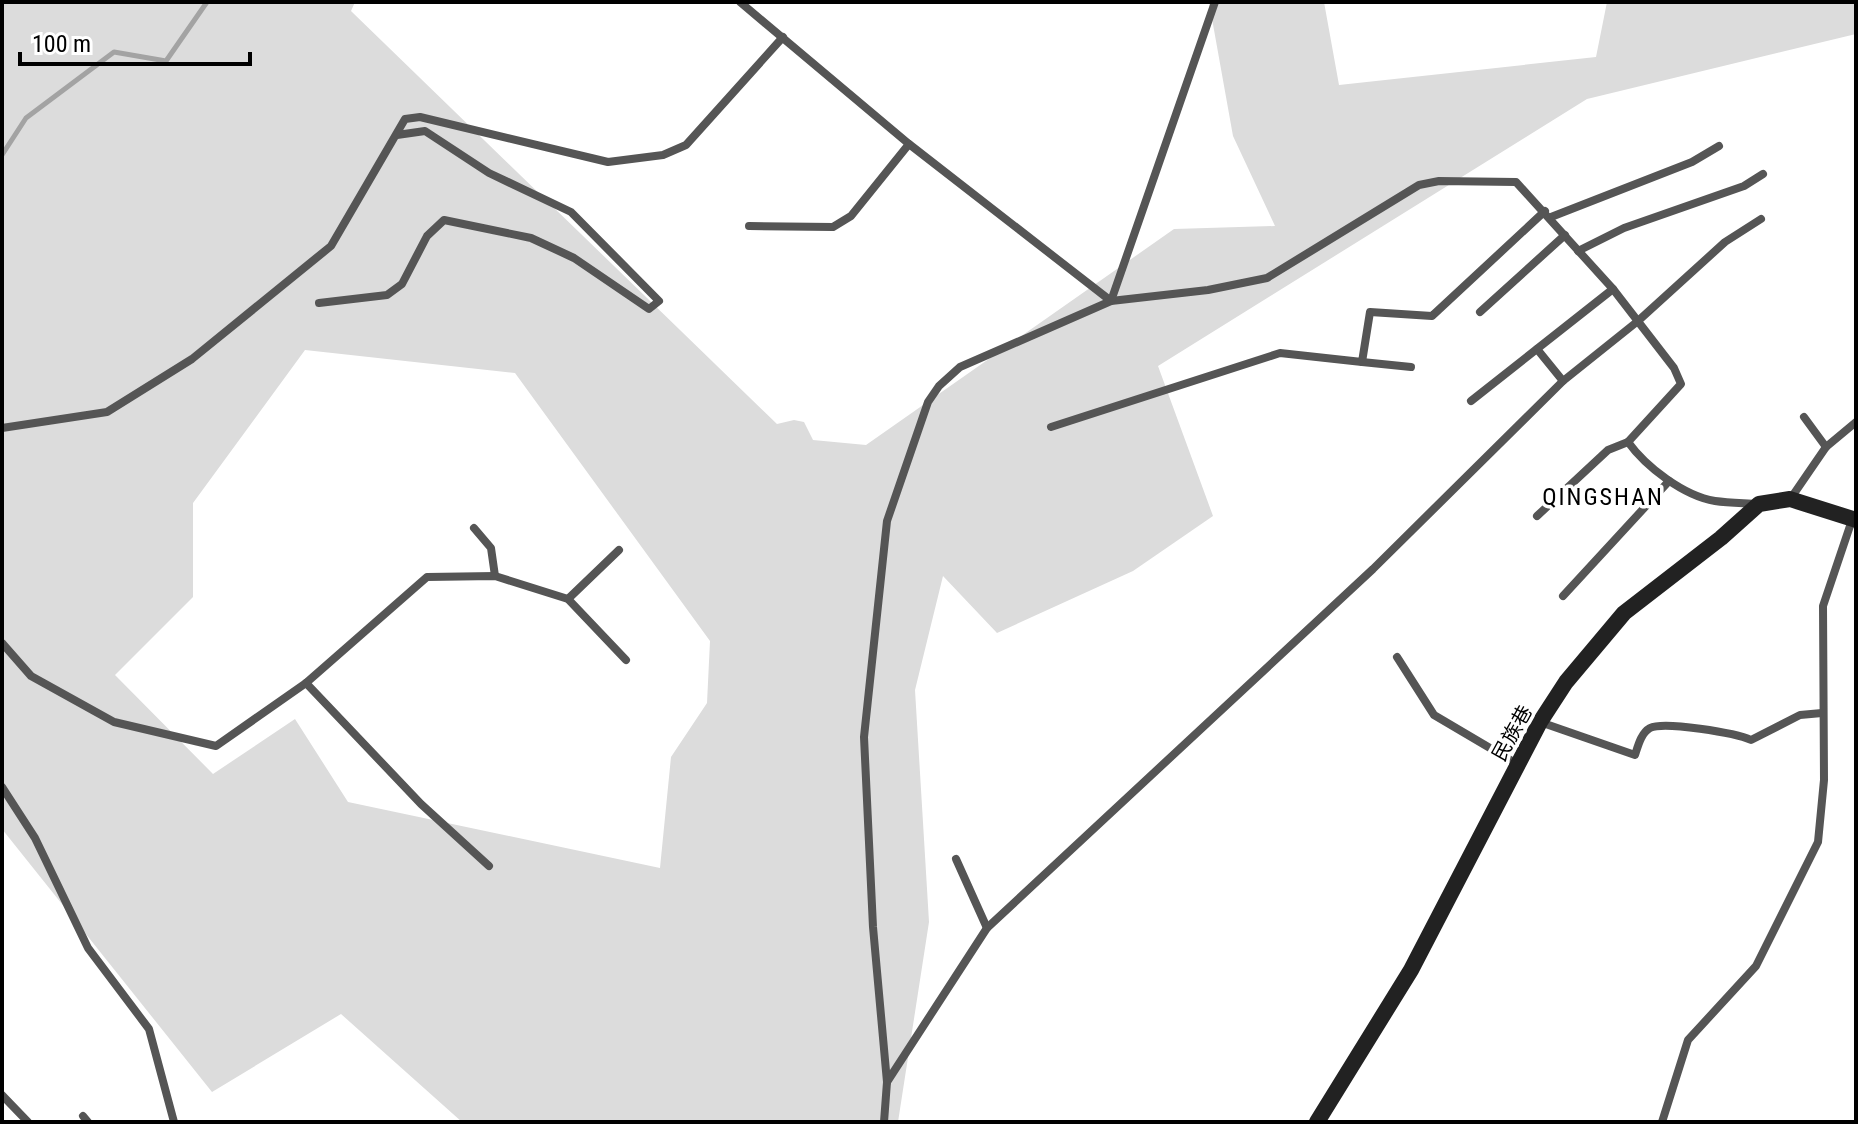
<svg xmlns="http://www.w3.org/2000/svg" width="1858" height="1124" viewBox="0 0 1858 1124" font-family="'Roboto Condensed','Noto Sans TC',sans-serif">
<style>
.green{fill:#dcdcdc;fill-rule:evenodd}
.lines{fill:none;stroke-linecap:round;stroke-linejoin:round}
.stream{stroke:#a3a3a3;stroke-width:5}
.lane{stroke:#555;stroke-width:8}
.secondary{stroke:#222;stroke-width:16}
.labels{text-anchor:middle;dominant-baseline:central;stroke-width:7;stroke-linejoin:round;paint-order:stroke}
.street-label{font-size:20px;fill:#000;stroke:#fff}
.quarter-label{font-size:24px;letter-spacing:2px;fill:#000;stroke:#fff}
</style>
<rect width="100%" height="100%" fill="#fff"/>
<path class="green" d="M2 2H355L351 11 777 424 794 420 804 422 813 440 866 445 1174 229 1275 226 1233 136 1209 2H1324L1339 85 1596 57 1607 2H1856V34L1587 99 1158 366 1213 516 1133 571 997 633 943 576 915 690 929 922 898 1122H462L341 1014 212 1092 2 829ZM305 350 515 373 710 641 707 703 671 757 660 868 348 802 295 719 213 774 115 675 193 597V503Z"/>
<g class="lines">
<path class="stream" d="M2 155 26 118 114 52 166 61 207 2"/>
<g class="lane">
<path d="M740 2 909 144 1111 301 1208 290 1267 278 1419 185 1439 181 1516 182 1613 289 1674 368 1681 384 1628 442C1646 467 1684 496 1715 501 1729 503 1744 503 1758 504"/>
<path d="M1551 217 1692 162 1719 146"/>
<path d="M749 226 833 227 851 216 909 144"/>
<path d="M1578 251 1624 228 1744 186 1763 174"/>
<path d="M319 303 387 295 402 284 427 236 444 220 531 238 574 258 649 309 659 301 571 212 489 173 425 131 397 135"/>
<path d="M1480 312 1565 235"/>
<path d="M1537 349 1563 381"/>
<path d="M1362 362 1411 367"/>
<path d="M1471 401 1613 289"/>
<path d="M1804 417 1826 447"/>
<path d="M1051 427 1280 353 1362 362 1370 312 1432 316 1545 211"/>
<path d="M2 428 107 412 192 359 331 246 405 119 420 117 608 162 663 155 686 145 783 37"/>
<path d="M1791 498 1826 447 1856 422"/>
<path d="M1537 516 1608 450 1628 442"/>
<path d="M474 528 491 548 495 576"/>
<path d="M1563 596 1669 481"/>
<path d="M568 599 619 550"/>
<path d="M2 643 31 676 114 722 216 746 306 683 427 577 495 576 568 599 626 660"/>
<path d="M1397 657 1434 715 1517 764"/>
<path d="M306 683 421 804 489 866"/>
<path d="M1540 722 1635 755C1638 746 1641 733 1650 728 1664 721 1736 733 1751 740L1800 715 1822 713"/>
<path d="M2 787 35 838 88 948 149 1029 174 1122"/>
<path d="M956 859 987 928"/>
<path d="M887 1082 873 927 864 737 887 521 928 402 939 386 960 367 1111 301 1215 2"/>
<path d="M2 1095 28 1122"/>
<path d="M83 1116 88 1122"/>
<path d="M884 1122 887 1082 987 928 1373 569 1563 381 1638 321 1725 242 1761 219"/>
<path d="M1662 1122 1688 1040 1756 966 1818 842 1824 780 1823 606 1852 520"/>
</g>
<path class="secondary" d="M1317 1122 1411 970 1540 722 1566 682 1624 613 1721 538 1759 504 1790 499 1856 520"/>
</g>
<g class="labels">
<g class="street-label">
<text transform="translate(1512 733) rotate(-61)">民族巷</text>
</g>
<g class="quarter-label">
<text x="1603" y="497">QINGSHAN</text>
</g>
</g>
<rect width="1858" height="1124" fill="none" stroke="#000000" stroke-width="8"/>
<path d="M20 52v12h230v-12" fill="none" stroke="#000000" stroke-width="4"/>
<text x="32" y="52" font-size="24" fill="#000000" stroke="#ffffff" stroke-width="6" paint-order="stroke">100 m</text>
</svg>
